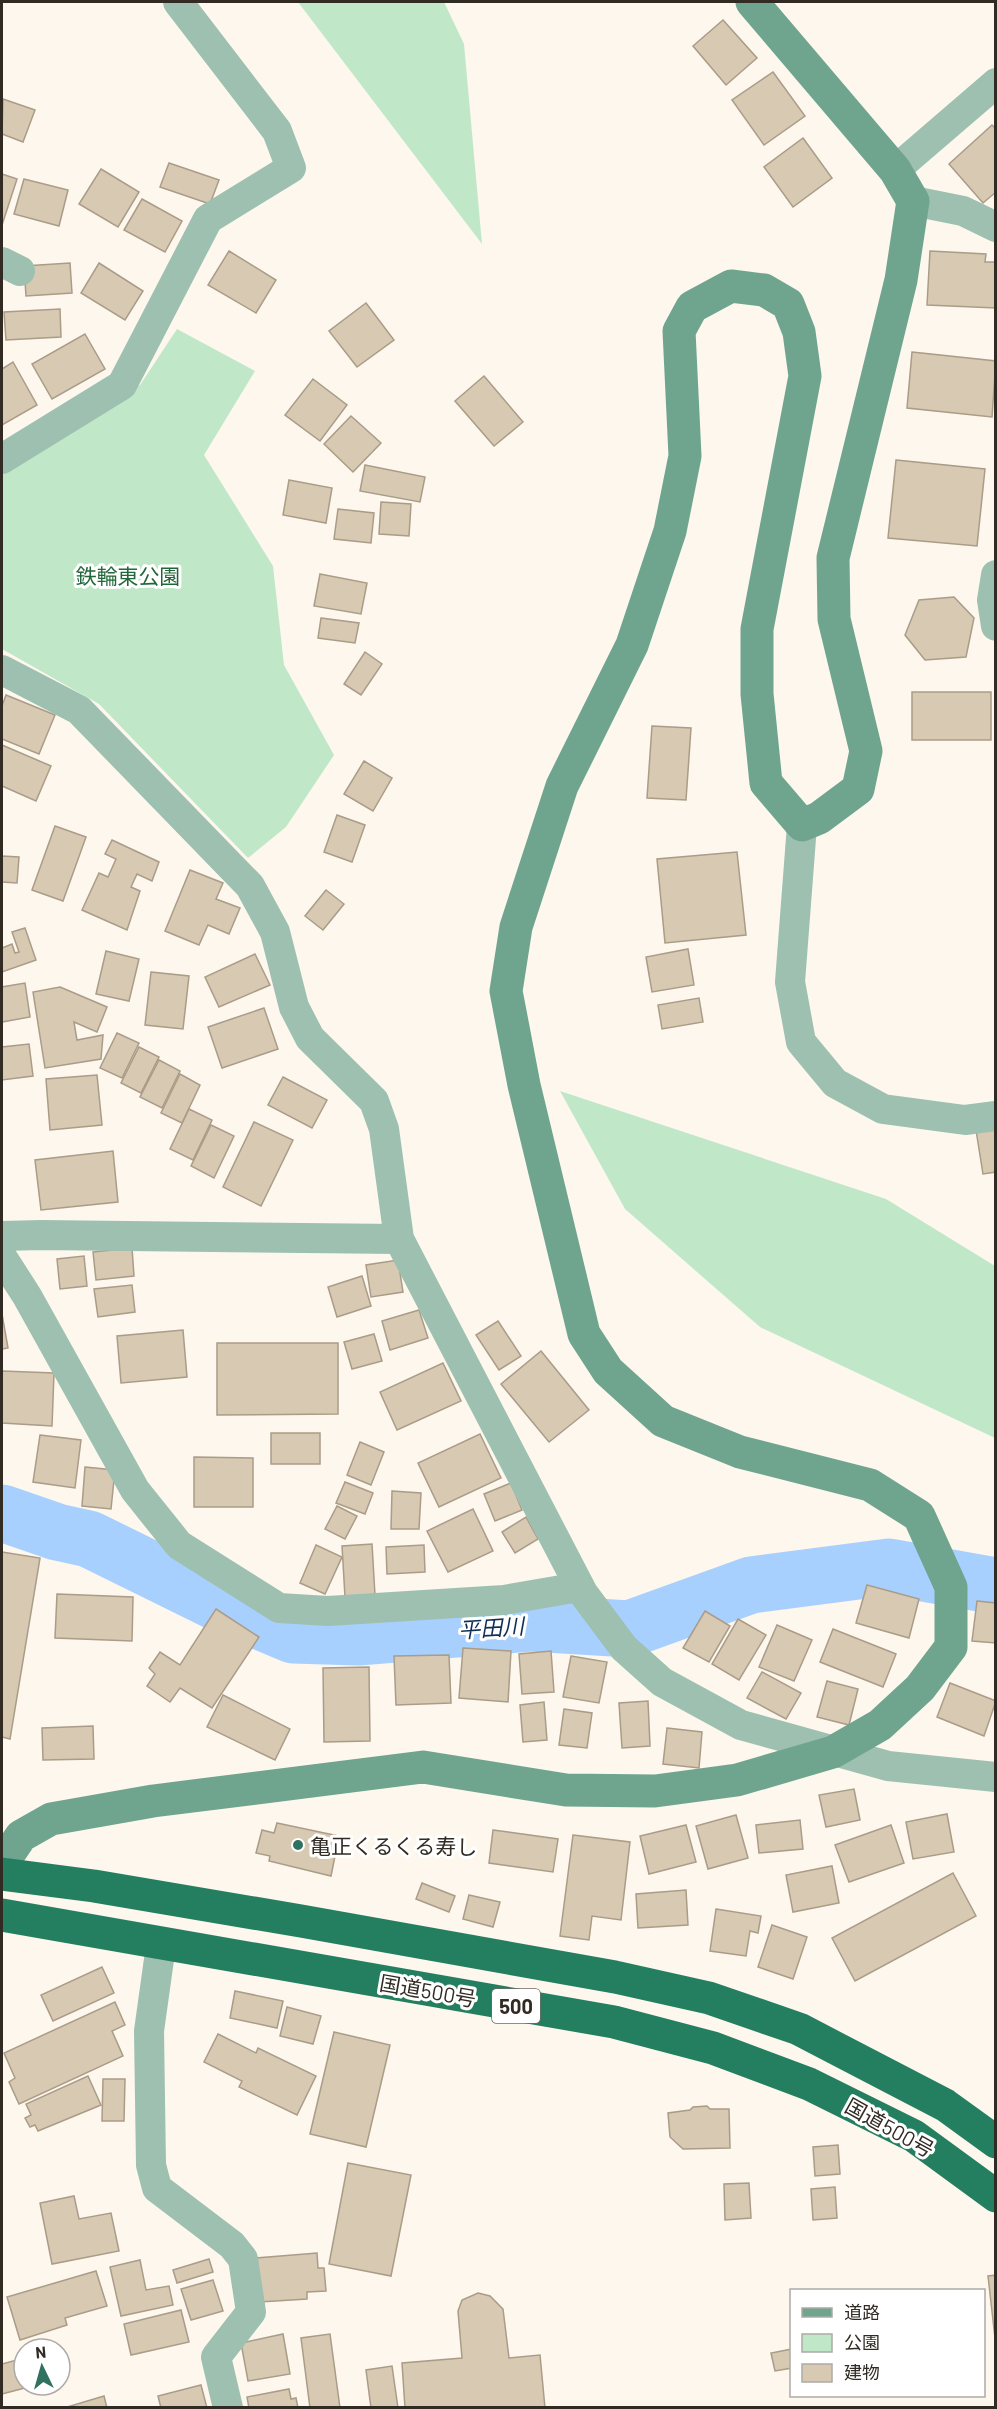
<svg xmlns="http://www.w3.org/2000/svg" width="997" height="2409" viewBox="0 0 997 2409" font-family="Barlow,'Noto Sans JP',sans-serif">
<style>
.green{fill:#c0e8c8}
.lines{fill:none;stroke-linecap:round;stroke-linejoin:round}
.river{stroke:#a8d0fe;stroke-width:57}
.building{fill:#d8c9b3;stroke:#aa9c87;stroke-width:1.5}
.street{stroke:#9dc0b1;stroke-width:30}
.secondary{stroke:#6fa58f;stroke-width:33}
.highway{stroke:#247f61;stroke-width:33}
.poi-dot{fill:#31715f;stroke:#fff;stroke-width:2}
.labels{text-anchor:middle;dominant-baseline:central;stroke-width:6;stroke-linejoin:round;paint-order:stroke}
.shield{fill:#fff;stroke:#6f6b65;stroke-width:1.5}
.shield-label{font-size:20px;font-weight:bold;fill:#312b23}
.park-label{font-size:21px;fill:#226739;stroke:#fff}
.poi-label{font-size:21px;fill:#312b23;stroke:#fff;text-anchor:start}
.street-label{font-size:21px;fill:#312b23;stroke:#fff}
.water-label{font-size:22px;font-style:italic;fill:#0e3054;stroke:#fff}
</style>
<rect width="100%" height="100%" fill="#fdf7ed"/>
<g class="green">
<path d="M298 2H444L464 44 482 244Z"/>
<path d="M177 329 255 371 204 455 273 566 284 665 334 755 286 827 248 858 99 704 2 649V465L140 385Z"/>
<path d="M560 1091 886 1199 995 1266V1438L760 1327 625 1209Z"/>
</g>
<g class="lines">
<path class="river" d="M2 1513 57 1532 89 1539 229 1608 293 1635 358 1637 531 1623 629 1629 751 1585 889 1567 996 1586"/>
</g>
<g class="building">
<path d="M723 20 757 58 726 85 693 46Z"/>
<path d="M773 72 805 116 764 145 732 100Z"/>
<path d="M3 99 35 110 23 142 2 134Z"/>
<path d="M992 125 996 129V192L983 203 949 164Z"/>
<path d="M803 138 832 178 793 207 764 167Z"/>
<path d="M169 163 219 180 210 204 160 187Z"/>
<path d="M101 169 139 192 118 227 79 204Z"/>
<path d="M2 174 17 179 2 225Z"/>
<path d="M24 179 68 190 59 226 14 214Z"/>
<path d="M142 199 182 221 165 252 124 230Z"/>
<path d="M229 251 276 280 256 313 208 285Z"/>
<path d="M930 251 986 254 985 262H996V308L927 305Z"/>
<path d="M70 263 72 293 26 296 24 266Z"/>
<path d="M99 263 143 291 125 320 81 293Z"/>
<path d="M366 303 394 340 357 367 329 331Z"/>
<path d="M60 309 61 337 6 340 4 312Z"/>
<path d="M85 334 105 369 52 399 32 364Z"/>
<path d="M912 352 996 361 992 417 907 408Z"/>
<path d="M13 362 37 405 2 425V369Z"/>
<path d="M484 376 523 422 494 446 455 401Z"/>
<path d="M313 379 347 405 320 441 285 415Z"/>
<path d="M351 416 381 443 353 472 324 444Z"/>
<path d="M896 460 985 469 977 546 888 538Z"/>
<path d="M365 465 425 477 420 502 360 491Z"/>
<path d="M289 480 332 488 326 523 283 515Z"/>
<path d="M381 502 411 504 409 536 379 534Z"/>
<path d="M338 509 374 513 371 543 334 539Z"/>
<path d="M320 574 367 583 361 614 314 606Z"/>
<path d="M954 597 974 618 966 657 925 660 905 635 919 600Z"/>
<path d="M321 618 359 623 355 643 318 638Z"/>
<path d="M365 652 382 664 361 695 344 684Z"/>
<rect x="912" y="692" width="79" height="48"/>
<path d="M6 695 55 715 39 754 2 739V706Z"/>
<path d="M652 726 691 728 686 800 647 798Z"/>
<path d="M2 745 51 766 36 801 2 786Z"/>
<path d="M364 761 392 778 373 811 344 794Z"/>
<path d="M337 815 365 825 352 862 324 852Z"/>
<path d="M55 826 86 837 63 901 32 890Z"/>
<path d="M112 840 159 862 152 881 137 874 131 887 140 891 127 930 82 910 99 873 108 877 116 859 105 854Z"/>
<path d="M737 852 746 935 665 943 657 859Z"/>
<path d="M2 856 19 857 17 883 2 882Z"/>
<path d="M190 870 223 883 216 899 240 908 229 934 208 925 199 945 165 931Z"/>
<path d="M326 890 344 904 323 930 305 916Z"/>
<path d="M25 928 36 960 2 972V948L12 944 15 953 19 952 12 932Z"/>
<path d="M688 949 694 985 652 992 646 957Z"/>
<path d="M106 951 139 959 129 1001 96 994Z"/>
<path d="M255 954 270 985 219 1007 205 977Z"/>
<path d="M151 972 189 976 183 1029 145 1025Z"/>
<path d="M25 983 30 1017 2 1022V987Z"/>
<path d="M60 987 107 1007 97 1032 74 1022 77 1040 103 1035 101 1059 45 1068 33 992Z"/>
<path d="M699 998 703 1022 662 1029 658 1005Z"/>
<path d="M264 1008 278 1049 222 1068 208 1027Z"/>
<path d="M117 1033 139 1043 122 1078 100 1068Z"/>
<path d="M29 1044 33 1076 2 1080V1047Z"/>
<path d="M139 1047 159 1057 141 1093 121 1083Z"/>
<path d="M159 1060 180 1071 162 1108 140 1097Z"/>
<path d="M180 1074 200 1085 182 1123 161 1113Z"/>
<path d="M97 1075 102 1125 50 1130 46 1079Z"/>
<path d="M283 1077 327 1100 312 1128 268 1105Z"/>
<path d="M189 1109 212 1120 193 1160 170 1149Z"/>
<path d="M996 1121V1172L983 1174 975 1124Z"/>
<path d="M254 1122 293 1140 261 1206 223 1187Z"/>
<path d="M211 1125 234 1136 214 1178 191 1166Z"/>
<path d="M113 1151 118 1202 41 1210 35 1160Z"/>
<path d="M132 1248 134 1276 96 1280 93 1252Z"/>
<path d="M84 1256 87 1286 60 1289 57 1259Z"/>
<path d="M398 1260 403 1292 371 1297 366 1265Z"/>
<path d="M362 1276 371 1306 337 1317 328 1287Z"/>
<path d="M132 1285 135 1312 98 1317 94 1289Z"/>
<path d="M419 1310 428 1338 390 1350 382 1321Z"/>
<path d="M2 1314 8 1348 2 1349Z"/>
<path d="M498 1321 521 1356 499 1370 476 1335Z"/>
<path d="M183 1330 187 1377 121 1383 117 1336Z"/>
<path d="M374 1334 382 1361 352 1369 344 1342Z"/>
<path d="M217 1343H338V1414L217 1415Z"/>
<path d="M541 1351 589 1410 549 1442 501 1384Z"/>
<path d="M443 1363 461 1401 397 1430 380 1392Z"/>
<path d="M2 1371 54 1373 52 1426 2 1423Z"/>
<rect x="271" y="1433" width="49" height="31"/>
<path d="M480 1434 501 1478 439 1507 418 1463Z"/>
<path d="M40 1435 81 1440 75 1488 33 1482Z"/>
<path d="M360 1442 384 1452 371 1485 347 1475Z"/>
<path d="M194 1457 253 1458V1507H194Z"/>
<path d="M85 1467 115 1470 111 1509 82 1506Z"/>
<path d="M345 1482 373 1493 365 1514 336 1503Z"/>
<path d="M511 1483 522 1510 495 1521 484 1494Z"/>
<path d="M392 1491 421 1493 419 1529H391Z"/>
<path d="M337 1506 357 1516 345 1539 325 1529Z"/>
<path d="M473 1509 493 1551 448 1572 427 1531Z"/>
<path d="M526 1517 538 1539 515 1553 502 1532Z"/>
<path d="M372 1544 375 1595 345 1597 342 1546Z"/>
<path d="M316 1545 342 1557 325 1594 300 1583Z"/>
<path d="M424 1545 425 1572 387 1574 386 1547Z"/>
<path d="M2 1552 40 1558 10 1739 2 1737Z"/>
<path d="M867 1585 919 1599 909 1638 856 1623Z"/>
<path d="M57 1594 133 1597 132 1641 55 1638Z"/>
<path d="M977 1601 996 1603V1643L972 1641Z"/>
<path d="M216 1609 259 1637 212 1708 180 1688 170 1702 147 1686 155 1674 149 1668 160 1652 180 1665Z"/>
<path d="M705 1611 730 1626 709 1662 683 1648Z"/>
<path d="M738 1619 766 1635 739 1680 712 1664Z"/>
<path d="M777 1625 812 1640 794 1681 759 1667Z"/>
<path d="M833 1629 896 1654 883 1687 820 1662Z"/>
<path d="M463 1648 511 1651 508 1702 459 1698Z"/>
<path d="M551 1651 554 1692 522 1694 519 1654Z"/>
<path d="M449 1655 451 1703 396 1705 394 1656Z"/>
<path d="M571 1656 607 1662 599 1703 563 1697Z"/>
<path d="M369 1667 370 1741 324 1742 323 1668Z"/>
<path d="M762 1672 801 1693 786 1719 747 1698Z"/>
<path d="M827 1681 858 1689 849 1725 817 1717Z"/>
<path d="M950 1683 996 1701 984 1736 937 1717Z"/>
<path d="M223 1695 290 1729 275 1760 207 1727Z"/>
<path d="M648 1701 650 1746 622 1748 619 1703Z"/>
<path d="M544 1702 547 1740 523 1742 520 1705Z"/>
<path d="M564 1709 592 1713 587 1748 559 1745Z"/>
<path d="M93 1726 94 1759 43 1760 42 1728Z"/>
<path d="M667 1728 702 1732 699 1768 663 1764Z"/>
<path d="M854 1789 860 1820 826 1827 819 1795Z"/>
<path d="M947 1814 954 1852 913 1859 906 1822Z"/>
<path d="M736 1815 748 1858 708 1869 696 1826Z"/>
<path d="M800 1820 803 1849 759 1853 756 1825Z"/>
<path d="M277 1823 339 1836 331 1876 269 1861 270 1856 256 1853 262 1830 274 1833Z"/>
<path d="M686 1825 696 1862 649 1874 640 1836Z"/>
<path d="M891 1825 904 1863 849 1882 835 1845Z"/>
<path d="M493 1830 558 1839 553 1872 489 1863Z"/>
<path d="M573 1835 630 1842 621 1920 592 1916 589 1940 560 1936Z"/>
<path d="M832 1866 839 1903 793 1912 786 1875Z"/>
<path d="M953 1873 976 1916 855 1981 832 1938Z"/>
<path d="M422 1883 455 1896 449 1912 416 1899Z"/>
<path d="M686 1890 688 1925 638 1928 636 1894Z"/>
<path d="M469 1895 500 1902 493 1927 463 1919Z"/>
<path d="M716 1909 761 1916 758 1933 750 1931 746 1956 710 1951Z"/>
<path d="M772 1925 807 1937 793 1979 758 1967Z"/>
<path d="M102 1967 114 1993 53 2021 41 1995Z"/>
<path d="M235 1991 283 2001 277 2028 230 2018Z"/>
<path d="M115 2002 125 2025 112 2031 123 2056 19 2104 9 2082 15 2078 4 2053Z"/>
<path d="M287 2007 321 2016 313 2044 280 2036Z"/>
<path d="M334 2032 390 2045 366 2147 310 2134Z"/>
<path d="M218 2034 256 2053 258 2048 316 2076 297 2115 239 2087 242 2081 204 2062Z"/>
<path d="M88 2076 101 2105 38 2131 35 2125 30 2127 25 2118 31 2115 26 2104Z"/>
<path d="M103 2079H125L124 2121H102Z"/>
<path d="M707 2106 710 2109H729L730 2148 683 2149 670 2137 668 2113 690 2110 693 2107Z"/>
<path d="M838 2145 840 2174 815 2176 813 2147Z"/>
<path d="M348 2163 411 2175 391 2276 329 2264Z"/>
<path d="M749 2183 751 2218 725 2220 724 2184Z"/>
<path d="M835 2187 837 2218 813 2220 811 2189Z"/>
<path d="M74 2196 79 2219 111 2213 119 2251 52 2264 40 2203Z"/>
<path d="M317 2253 318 2268H324L326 2291 307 2292V2299L260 2302 256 2258Z"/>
<path d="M209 2259 213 2272 177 2283 173 2270Z"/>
<path d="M140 2260 146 2290 169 2286 173 2305 121 2316 110 2267Z"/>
<path d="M96 2271 107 2306 65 2318 67 2325 20 2340 7 2297Z"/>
<path d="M996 2275V2347L988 2276Z"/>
<path d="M213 2280 223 2311 191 2320 181 2289Z"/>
<path d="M478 2293 490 2296 503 2309 509 2358 540 2355 545 2408H405L402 2363 462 2358 458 2311 462 2300Z"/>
<path d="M181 2310 189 2342 131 2355 124 2324Z"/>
<path d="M283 2334 290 2374 248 2381 241 2343Z"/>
<path d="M330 2334 340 2408H310L301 2338Z"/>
<path d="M792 2349V2368L775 2371 771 2353Z"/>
<path d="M24 2358V2385H36L2 2394V2364Z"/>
<path d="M392 2366 398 2408H371L366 2370Z"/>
<path d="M201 2385 207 2408H161L158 2396Z"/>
<path d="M289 2389 291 2399 296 2398 298 2408H249L247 2397Z"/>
<path d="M104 2396 107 2408H67V2407Z"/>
</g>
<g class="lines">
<g class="street">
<path d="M895 170 996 83"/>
<path d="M913 201 963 211 996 227"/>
<path d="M2 262 20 271"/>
<path d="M2 459 122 385 208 219 291 168 277 131 178 2"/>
<path d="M996 575 992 600 996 626"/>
<path d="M2 670 79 710 250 886 275 932 294 1007 310 1038 374 1101 384 1129 399 1239 583 1593 624 1648 662 1682 741 1725 888 1766 996 1777"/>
<path d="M802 825 790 982 801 1042 835 1083 883 1109 965 1120 996 1116"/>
<path d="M2 1236 41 1235 399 1239"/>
<path d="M2 1257 27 1296 135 1490 179 1545 279 1608 328 1611 504 1600 579 1587"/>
<path d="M161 1945 149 2031 151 2165 157 2188 232 2245 243 2259 251 2312 216 2357 228 2408"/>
</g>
<path class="secondary" d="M2 1864 21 1836 51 1819 153 1801 423 1767 566 1790 655 1791 737 1780 833 1752 880 1725 920 1688 951 1647V1587L919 1516 870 1485 740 1452 663 1421 608 1371 584 1334 524 1085 506 991 516 927 562 786 632 645 670 531 685 456 679 331 692 307 731 286 764 290 788 304 799 332 805 376 757 629V694L766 783 802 825 819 818 858 789 866 751 834 619 833 558 901 280 913 201 895 170 752 2"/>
<g class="highway">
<path d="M2 1874 94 1886 301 1921 615 1977 709 1998 799 2029 945 2105 996 2142"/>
<path d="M2 1915 614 2022 713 2048 809 2084 914 2136 996 2196"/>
</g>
</g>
<circle class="poi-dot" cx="298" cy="1845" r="6"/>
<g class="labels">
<rect class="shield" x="492" y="1989" width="48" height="34" rx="4.5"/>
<g class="shield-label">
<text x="516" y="2006">500</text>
</g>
<g class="park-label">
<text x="128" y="575">鉄輪東公園</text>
</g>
<g class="poi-label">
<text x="310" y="1845">亀正くるくる寿し</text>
</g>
<g class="street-label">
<text transform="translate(428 1990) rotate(10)">国道500号</text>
<text transform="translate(890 2127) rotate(29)">国道500号</text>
</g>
<g class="water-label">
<text transform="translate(491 1627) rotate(-4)">平田川</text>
</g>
</g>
<rect width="997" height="2409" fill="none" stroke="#312b23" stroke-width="6"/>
<rect x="790" y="2289" width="195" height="108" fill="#ffffff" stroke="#adaaa7" stroke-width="1.5"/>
<rect x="802" y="2308" width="30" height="9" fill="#6fa58f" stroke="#adaaa7" stroke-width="1.5"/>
<text x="844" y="2319" font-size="18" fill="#312b23">道路</text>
<rect x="802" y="2334" width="30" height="18" fill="#c0e8c8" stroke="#adaaa7" stroke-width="1.5"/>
<text x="844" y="2349" font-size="18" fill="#312b23">公園</text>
<rect x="802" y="2364" width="30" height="18" fill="#d8c9b3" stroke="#adaaa7" stroke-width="1.5"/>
<text x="844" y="2379" font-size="18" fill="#312b23">建物</text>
<g transform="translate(42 2367) rotate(355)"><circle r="28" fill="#ffffff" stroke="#adaaa7" stroke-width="1.5"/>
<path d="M0-4.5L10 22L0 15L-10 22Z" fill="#31715f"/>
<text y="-9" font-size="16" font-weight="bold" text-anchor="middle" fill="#312b23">N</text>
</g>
</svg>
